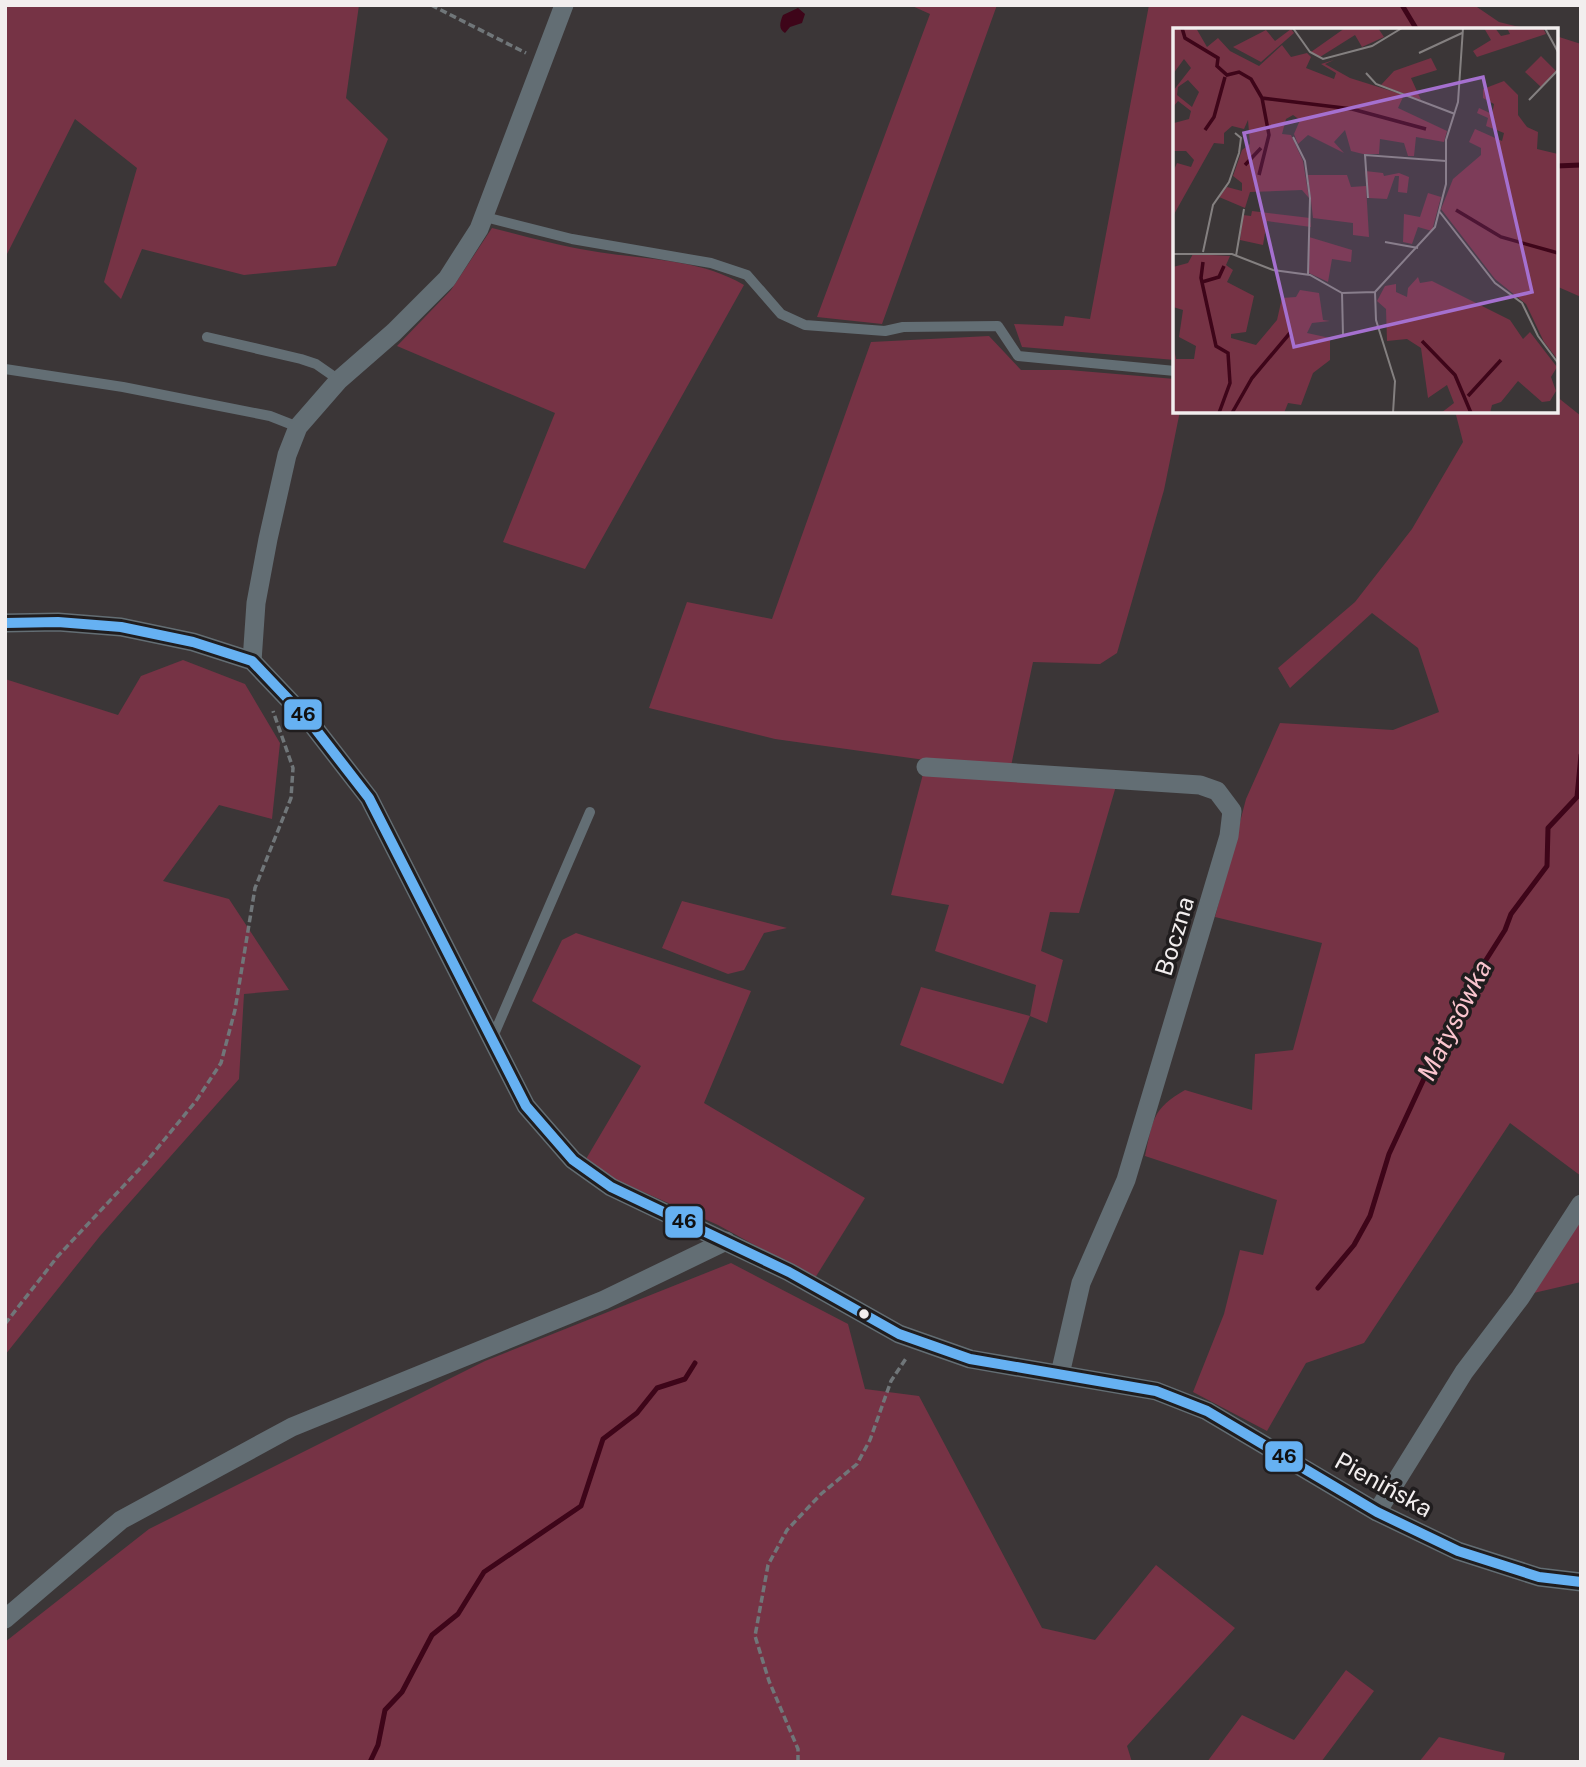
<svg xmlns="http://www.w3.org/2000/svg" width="1586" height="1767" viewBox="0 0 1586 1767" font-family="'Public Sans',sans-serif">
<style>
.green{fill:#763345}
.water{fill:#3e0519}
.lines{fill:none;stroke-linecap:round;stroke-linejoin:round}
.stream{stroke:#3e0519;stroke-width:5}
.path{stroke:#707679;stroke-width:3.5;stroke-dasharray:7 3.5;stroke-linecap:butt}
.lane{stroke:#636e74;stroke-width:10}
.street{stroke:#636e74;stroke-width:19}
.bus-1-casing{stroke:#201d1e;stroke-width:16}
.bus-1{stroke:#66b1f2;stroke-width:10}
.bus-dot{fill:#f2eeee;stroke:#201d1e;stroke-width:2.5}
.labels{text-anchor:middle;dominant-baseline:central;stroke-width:7;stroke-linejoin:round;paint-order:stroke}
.street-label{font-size:24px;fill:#f2eeee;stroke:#201d1e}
.water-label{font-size:26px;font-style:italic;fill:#fac5ce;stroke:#201d1e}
.inset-river{fill:none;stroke:#3e0519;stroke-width:3.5}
.inset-road{fill:none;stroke:#848080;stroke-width:2}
.view{fill:#a570cf;fill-opacity:0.15;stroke:#a570cf;stroke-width:3.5}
.inset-edge{fill:none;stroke:#f2eeee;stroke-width:3.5}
.line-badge{stroke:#201d1e;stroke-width:2.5}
.pale-badge-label{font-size:19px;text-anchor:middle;font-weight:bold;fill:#111}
</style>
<rect width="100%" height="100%" fill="#3b3637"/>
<g class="green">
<path d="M5 5H359L346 98 388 139 336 266 244 275 142 249 121 299 104 282 137 168 75 119 5 258Z"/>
<path d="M910 5H997L882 324 817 317 930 14Z"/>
<path d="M1149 5H1474L1499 22 1531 30H1175V360L1022 347 1014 324 1063 326 1065 316 1090 319Z"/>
<path d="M1556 36 1581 44V297L1556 286Z"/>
<path d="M492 228C525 236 559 246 592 251 643 260 699 258 744 285L585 569 503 542 555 413 397 346 451 290Z"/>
<path d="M989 336 1021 370H1069L1175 379V411H1180L1164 490 1117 653 1100 664 1033 662 1011 766 925 760 775 739 649 708 687 602 772 619 871 342Z"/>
<path d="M1556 396 1581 416V1176L1510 1123 1364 1343 1306 1363 1267 1431 1193 1392 1224 1314 1240 1250 1263 1255 1277 1200 1145 1156C1153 1120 1152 1109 1185 1090L1252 1110 1255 1054 1293 1050 1322 943 1215 917 1246 799 1280 723 1393 730 1439 712 1418 648 1372 613 1290 688 1278 668 1355 602 1412 529 1463 442 1455 411H1556Z"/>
<path d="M183 660 245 684 280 743 272 819 219 805 163 881 229 899 289 990 244 994 239 1079 100 1236 5 1355V679L118 715 141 676Z"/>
<path d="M923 774 1116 786 1079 913 1050 912 1041 951 1063 960 1047 1023 1030 1016 1003 1084 900 1045 921 987 1030 1016 1036 985 935 951 949 905 891 895Z"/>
<path d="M682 901 787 928 764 933 744 970 728 974 662 948Z"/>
<path d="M576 933 751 991 704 1103 865 1198 815 1278 718 1225 607 1176 586 1159 641 1066 532 1001 562 940Z"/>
<path d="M1581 1217V1282L1525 1295Z"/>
<path d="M731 1263 848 1324 865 1389 919 1396 1042 1628 1095 1640 1156 1565 1235 1628 1127 1746 1132 1762H5V1642L149 1529 485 1361Z"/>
<path d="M1346 1670 1374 1691 1321 1762H1207L1242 1715 1294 1740Z"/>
<path d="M1439 1737 1505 1753 1503 1762H1419Z"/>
</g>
<path class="water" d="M798 8 805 14 802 23 790 27 785 33C778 29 780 22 783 15Z"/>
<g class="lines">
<g class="stream">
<path d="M1402 5 1417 30"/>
<path d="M1556 166 1581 165"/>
<path d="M1318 1288 1354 1245 1370 1216 1389 1154 1460 1001 1505 930 1511 914 1547 866 1548 828 1577 797 1581 755"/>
<path d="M370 1762 378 1745 385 1710 402 1692 432 1635 458 1614 484 1572 581 1506 603 1439 637 1413 657 1388 685 1379 695 1363"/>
</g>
<g class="path">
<path d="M431 5 526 53"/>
<path d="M5 1324 58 1256 146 1162 196 1101 221 1063 235 1010 255 888 291 798 293 768 273 711"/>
<path d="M798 1762V1749L769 1681 755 1636 768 1565 787 1530 821 1494 857 1464 870 1440 891 1381 907 1357"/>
</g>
<g class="lane">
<path d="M485 217 572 239 711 263 747 275 781 314 805 325 885 331 903 327 998 326 1018 356 1175 371"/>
<path d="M207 337 301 359 316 364 339 380"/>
<path d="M5 369 123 387 270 416 298 427"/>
<path d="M490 1037 495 1032 590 812"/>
</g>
<g class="street">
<path d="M5 623 58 622 121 627 193 642 252 661 310 722 369 798 526 1106 573 1160 611 1187 789 1272 899 1334 970 1359 1156 1391 1207 1411 1377 1512 1458 1551 1539 1577 1581 1582"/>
<path d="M252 661 256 603 268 539 287 455 298 427 339 380 394 332 447 279 479 229 564 5"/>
<path d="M926 767 1200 785 1217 791 1232 811 1229 836 1126 1180 1081 1283 1060 1374"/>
<path d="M1377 1512 1464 1372 1520 1298 1581 1204"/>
<path d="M5 1619 121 1520 292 1427 604 1300 726 1241"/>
</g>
<g class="bus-1-casing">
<path id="bus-1" d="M5 623 58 622 121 627 193 642 252 661 310 722 369 798 526 1106 573 1160 611 1187 789 1272 899 1334 970 1359 1156 1391 1207 1411 1377 1512 1458 1551 1539 1577 1581 1582"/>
</g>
<use href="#bus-1" class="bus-1"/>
</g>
<circle class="bus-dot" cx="864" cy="1314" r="6"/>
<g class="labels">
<g class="street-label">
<text transform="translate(1174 936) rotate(-73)">Boczna</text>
<text transform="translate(1384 1484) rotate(29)">Pienińska</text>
</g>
<g class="water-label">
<text transform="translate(1454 1020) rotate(-63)">Matysówka</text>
</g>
</g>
<g transform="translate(1173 28)">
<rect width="385" height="385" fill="#3b3637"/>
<path d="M0 0H23L34 19 45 10 57 23 86 38 109 17 118 29 134 25 138 29 133 40 161 51 163 45 148 36 161 32 152 36 177 50 231 67 225 80 274 103 271 114 243 109 241 128H235L231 115 207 111 206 126H190L178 123 172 102 161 114 171 125 135 107 125 116 121 106 127 92 120 87 113 91 109 106 118 107 130 133 136 170 129 162 77 164 72 180 46 169 54 159 69 163V155L60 148 69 122 77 116 75 92 71 101 59 98 51 105V116L41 115 0 188V144L4 135 18 139 21 132 13 123H0L1 95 16 91 18 83 5 73 0 79V63L18 40 11 31 0 46ZM15 52 26 64 19 79 4 67 5 59ZM172 0H205L211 9 189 19 182 7 147 29 138 24ZM311 0H322L328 8 337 6 334 0H370L373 6 304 29 300 23 318 12ZM118 1 121 5 88 34 60 19 93 2 102 13ZM368 28 383 43 368 59 352 44ZM258 30 264 42 238 50 248 72 208 57 221 43ZM331 53 345 67V87L354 99 365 104 364 121 385 126V332L371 314 353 276 322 251 268 181 280 151 308 127V120L296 114 302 101 329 113 331 105 313 98 315 90 304 85 306 80 319 86 321 76 310 70V61ZM192 143 210 145 211 148 226 145 236 149 234 165 225 164 226 148H222L214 171 196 170ZM135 147H174L178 159 193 158 196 209 180 207V195L140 190ZM255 165 268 169 259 203 245 199 239 216 230 214 231 186 247 189ZM79 183 137 190 138 199 94 193 90 217 67 212 70 187 78 188ZM136 209 179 222 178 234 159 231 155 254 136 245ZM20 226 57 228 53 237 60 242 54 254 81 268 73 304 58 306V310L83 317 104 292 109 270 123 269 127 262 146 265 150 292 157 293 139 295 134 305 157 310V332L140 345 128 377 115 375 111 385H0V316L3 331H21L23 318 6 309 10 282 0 279V239L15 235ZM245 249 247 255 259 253 337 292 350 311 357 304 384 339 378 349 383 363 377 373 369 374 345 353 328 374 319 377 317 385H268L281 375 274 357 255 370 248 320 234 311 214 313 213 281 204 273 212 258 223 256V264L234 269 235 260Z" fill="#763345" fill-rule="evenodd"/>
<path class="inset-river" d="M9 0 12 10 45 30 44 38 54 47 66 44 78 51 89 70 179 81 253 101M32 102 41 89 52 49M72 137 88 120M86 147 96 107 89 70M283 182 328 209 385 225M30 234 28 250 43 318 55 325 57 355 46 385M29 254 46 249 51 238M249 313 282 347 298 385M295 368 328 332M59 385 79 350 117 305"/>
<path class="inset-road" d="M120 0 137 24 150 31 199 18 229 0M372 0 385 24M246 25 289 5M193 45 203 56 282 86M356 72 385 42M120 109 132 133 137 170 135 247M195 170 192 127 273 133M266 183 322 255 349 275 365 308 385 335M212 214 245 220M30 224 40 177 56 154 66 125 68 110 62 105M0 226H59L100 242 137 247 169 265 202 264M63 228 71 181M169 265 170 307M220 385 222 353 203 292 202 264 262 199 273 156V112L285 74 290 0"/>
<path class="view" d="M310 49 359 264 121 319 71 105Z"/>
<rect width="385" height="385" class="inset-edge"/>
</g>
<g class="line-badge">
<rect x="283" y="698" width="40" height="33" rx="7" fill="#66b1f2"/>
<rect x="664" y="1205" width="40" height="34" rx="7" fill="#66b1f2"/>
<rect x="1264" y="1440" width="40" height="33" rx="7" fill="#66b1f2"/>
</g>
<g class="pale-badge-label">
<text x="303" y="721">46</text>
<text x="684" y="1228">46</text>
<text x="1284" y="1463">46</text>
</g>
<rect width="1586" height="1767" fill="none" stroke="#f2eeee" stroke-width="14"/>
</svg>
